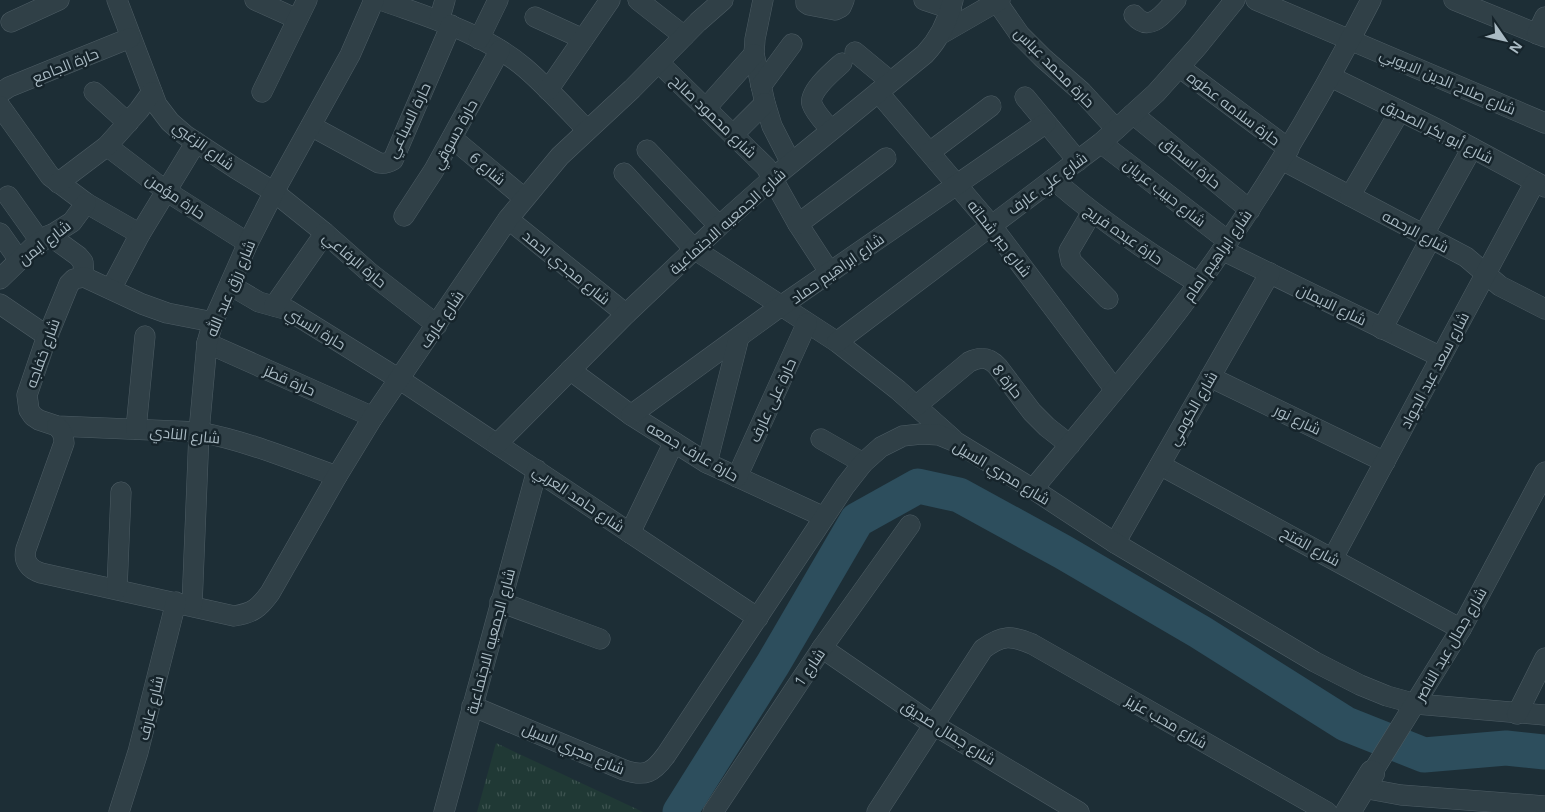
<svg xmlns="http://www.w3.org/2000/svg" width="1545" height="812" viewBox="0 0 1545 812" font-family="'Open Sans',Cairo,sans-serif">
<style>
.park{fill:url(#park-tufts)}
.lines{fill:none;stroke-linecap:round;stroke-linejoin:round}
.river{stroke:#2d4e5d;stroke-width:35}
.minor-casing{stroke:#4e5d65;stroke-width:21}
.tertiary-casing{stroke:#4e5d65;stroke-width:26}
.minor{stroke:#304047;stroke-width:20}
.tertiary{stroke:#304047;stroke-width:25}
.labels{text-anchor:middle;dominant-baseline:central;stroke-width:5;stroke-linejoin:round;paint-order:stroke}
.street-label{font-size:15px;fill:#aabbc4;stroke:#16242b}
</style>
<defs>
<pattern id="park-tufts" width="24" height="20" patternUnits="userSpaceOnUse" patternTransform="scale(1.25)"><rect width="24" height="20" fill="#203935"/><path d="M3 7l-1-3M5 7V3M7 7l1-3M15 17l-1-3M17 17v-4M19 17l1-3" fill="none" stroke="#3e5451"/></pattern>
</defs>
<rect width="100%" height="100%" fill="#1d2e36"/>
<path class="park" d="M496 743 643 812H477Z"/>
<g class="lines">
<path class="river" d="M680 812 773 664 857 520 918 486 959 495 1063 552 1200 632 1346 724 1424 755 1506 748 1545 752"/>
<g class="minor-casing">
<g id="minor">
<path d="M117 0 157 105 170 122 185 135 235 168 274 192 325 233 370 273 437 325"/>
<path d="M255 0 297 19"/>
<path d="M381 0C430 18 484 33 525 68 547 87 567 109 587 130"/>
<path d="M638 0 684 36"/>
<path d="M763 0 755 39 754 54 765 103 772 126 791 163"/>
<path d="M806 0V3L809 5 835 10 841 7 844 0"/>
<path d="M924 0 951 9"/>
<path d="M1256 0 1545 123"/>
<path d="M1454 0 1545 37"/>
<path d="M997 2 1020 35 1043 58 1082 92 1116 129"/>
<path d="M1134 15C1150 34 1164 13 1176 0"/>
<path d="M535 17 583 39"/>
<path d="M439 21 445 0"/>
<path d="M11 22 59 0"/>
<path d="M941 34 1000 0"/>
<path d="M1537 34 1545 17"/>
<path d="M479 39 498 0"/>
<path d="M855 52 890 81"/>
<path d="M659 63 766 167 798 224 830 273"/>
<path d="M1179 67 1289 149"/>
<path d="M1331 77 1439 130 1545 187"/>
<path d="M761 86 792 44"/>
<path d="M548 90 610 0"/>
<path d="M94 92 128 123"/>
<path d="M262 92 307 0"/>
<path d="M878 92 991 225 1115 390"/>
<path d="M0 93 9 87 130 38"/>
<path d="M1025 97 1078 161"/>
<path d="M0 106 50 176 86 203 140 234"/>
<path d="M706 108 754 54"/>
<path d="M1133 114 1250 210"/>
<path d="M311 126 379 163C385 164 388 163 393 160L451 25"/>
<path d="M831 130C825 123 815 113 812 104 808 92 833 71 842 63"/>
<path d="M733 135 765 103"/>
<path d="M452 138 524 198"/>
<path d="M1101 143 1228 241"/>
<path d="M107 146 166 191 248 243"/>
<path d="M647 150 719 226"/>
<path d="M930 152 991 106"/>
<path d="M1282 160 1466 257 1500 286 1545 309"/>
<path d="M624 173 694 249 837 342 898 390 953 439"/>
<path d="M1053 179C1098 219 1147 252 1198 283"/>
<path d="M58 183 107 146 139 110 152 92"/>
<path d="M8 196 40 241"/>
<path d="M1350 196 1400 111"/>
<path d="M1092 212 1069 251 1071 261 1108 299"/>
<path d="M404 216 434 170 500 50"/>
<path d="M508 219 626 314"/>
<path d="M798 224 886 158"/>
<path d="M0 233 19 260"/>
<path d="M1424 234 1472 148"/>
<path d="M49 235 78 256 83 262 84 277"/>
<path d="M1222 250 1441 357"/>
<path d="M0 279 34 246 72 222 86 203"/>
<path d="M230 285 259 302 288 310 399 379 758 618"/>
<path d="M111 289 140 234 196 142"/>
<path d="M0 304 47 336"/>
<path d="M274 306 325 233"/>
<path d="M213 322 167 313 142 304 84 277 74 279 69 284 44 345 27 395 29 410 33 416 39 420 57 426 199 432C247 441 292 460 337 476"/>
<path d="M1382 329 1431 238"/>
<path d="M837 342 1101 143 1156 93 1198 46 1235 0"/>
<path d="M207 343 373 417"/>
<path d="M570 370 631 415 707 463 824 517"/>
<path d="M1210 377 1385 462"/>
<path d="M916 406 969 362C981 356 989 357 998 367L1032 412 1047 427 1070 445"/>
<path d="M631 415 781 306 1046 123"/>
<path d="M57 426C62 431 64 435 64 443L26 549C23 561 29 569 41 573L234 616C253 613 259 608 270 593L337 476 373 417 508 219 560 156 632 89 698 22 723 0"/>
<path d="M136 429 145 336"/>
<path d="M821 439 863 463"/>
<path d="M497 444 626 314 719 226 773 178 925 54C940 38 948 21 953 0"/>
<path d="M707 463 739 337"/>
<path d="M1160 465 1461 629"/>
<path d="M737 477 807 323"/>
<path d="M1033 489C1076 437 1119 386 1161 333 1242 230 1311 117 1371 0"/>
<path d="M630 533 674 442"/>
<path d="M1115 543 1270 273"/>
<path d="M1333 558 1535 182"/>
<path d="M117 589 121 492"/>
<path d="M500 602 600 639"/>
<path d="M192 606 199 432 207 343 213 322 248 243 274 192 350 55 374 0"/>
<path d="M822 648 934 725 1079 812"/>
<path d="M472 706 624 770C645 777 653 773 666 755L845 486 863 463 881 447 903 436 921 434 939 435 956 442 1033 489 1115 543 1315 662 1360 685 1387 696 1416 704 1545 715"/>
<path d="M1517 714 1545 658"/>
<path d="M1372 773 1461 629 1545 472"/>
<path d="M1363 788 1401 795 1545 806"/>
<path d="M119 812 138 752 176 602"/>
<path d="M444 812 537 470"/>
<path d="M713 812 822 648 910 525"/>
<path d="M877 812 983 649C1002 635 1011 635 1032 644L1327 812"/>
</g>
</g>
<g class="tertiary-casing">
<path id="tertiary" d="M1348 812 1372 773"/>
</g>
<use href="#minor" class="minor"/>
<use href="#tertiary" class="tertiary"/>
</g>
<g class="labels">
<g class="street-label">
<text transform="translate(65 65) rotate(-22)">حارة الجامع</text>
<text transform="translate(1055 67) rotate(45)">حارة محمد عباس</text>
<text transform="translate(1448 81) rotate(23)">شارع صلاح الدين الايوبي</text>
<text transform="translate(1234 108) rotate(37)">حارة سلامه عطوه</text>
<text transform="translate(714 116) rotate(44)">شارع محمود صالح</text>
<text transform="translate(408 120) rotate(-64)">حارة السباعي</text>
<text transform="translate(1438 131) rotate(27)">شارع أبو بكر الصديق</text>
<text transform="translate(454 134) rotate(-61)">حارة دسوقي</text>
<text transform="translate(204 145) rotate(36)">شارع الزغبي</text>
<text transform="translate(1191 162) rotate(39)">حارة اسحاق</text>
<text transform="translate(488 168) rotate(40)">شارع 6</text>
<text transform="translate(1047 183) rotate(-36)">شارع علي عارف</text>
<text transform="translate(1165 192) rotate(38)">شارع حبيب عريان</text>
<text transform="translate(176 196) rotate(34)">حارة مؤمن</text>
<text transform="translate(727 221) rotate(-42)">شارع الجمعيه الاجتماعية</text>
<text transform="translate(1416 231) rotate(28)">شارع الرحمه</text>
<text transform="translate(1124 234) rotate(35)">حارة عبده فريج</text>
<text transform="translate(1000 238) rotate(52)">شارع جبر شحاته</text>
<text transform="translate(44 242) rotate(-38)">شارع ايمن</text>
<text transform="translate(1217 255) rotate(-55)">شارع ابراهيم امام</text>
<text transform="translate(355 259) rotate(40)">حارة الرفاعي</text>
<text transform="translate(567 267) rotate(39)">شارع مجدي احمد</text>
<text transform="translate(837 268) rotate(-35)">شارع ابراهيم حماد</text>
<text transform="translate(230 288) rotate(-67)">شارع رزق عبد الله</text>
<text transform="translate(1332 304) rotate(26)">شارع الايمان</text>
<text transform="translate(441 319) rotate(-56)">شارع عارف</text>
<text transform="translate(316 328) rotate(31)">حارة السني</text>
<text transform="translate(42 353) rotate(-70)">شارع خفاجه</text>
<text transform="translate(1434 370) rotate(-62)">شارع سعد عبد الجواد</text>
<text transform="translate(290 380) rotate(24)">حارة قطز</text>
<text transform="translate(1008 381) rotate(51)">حارة 8</text>
<text transform="translate(772 400) rotate(-65)">حارة على عارف</text>
<text transform="translate(1192 408) rotate(-60)">شارع الكومي</text>
<text transform="translate(1298 419) rotate(26)">شارع نور</text>
<text transform="translate(185 434) rotate(6)">شارع النادي</text>
<text transform="translate(693 451) rotate(30)">حارة عارف جمعه</text>
<text transform="translate(1002 472) rotate(31)">شارع مجري السيل</text>
<text transform="translate(579 498) rotate(34)">شارع حامد العربي</text>
<text transform="translate(1311 546) rotate(29)">شارع الفتح</text>
<text transform="translate(490 641) rotate(-75)">شارع الجمعيه الاجتماعية</text>
<text transform="translate(1450 644) rotate(-60)">شارع جمال عبد الناصر</text>
<text transform="translate(809 667) rotate(-56)">شارع 1</text>
<text transform="translate(150 708) rotate(-76)">شارع عارف</text>
<text transform="translate(1167 721) rotate(30)">شارع محب عزيز</text>
<text transform="translate(949 732) rotate(32)">شارع جمال صديق</text>
<text transform="translate(574 748) rotate(23)">شارع مجري السيل</text>
</g>
</g>
<g transform="translate(1505 40) rotate(124)" stroke="#16242b" stroke-width="4" paint-order="stroke">
<path d="M0-4L9 19L0 12L-9 19Z" fill="#aabbc4"/>
<text y="-8" font-size="14" font-weight="bold" text-anchor="middle" fill="#aabbc4">N</text>
</g>
</svg>
